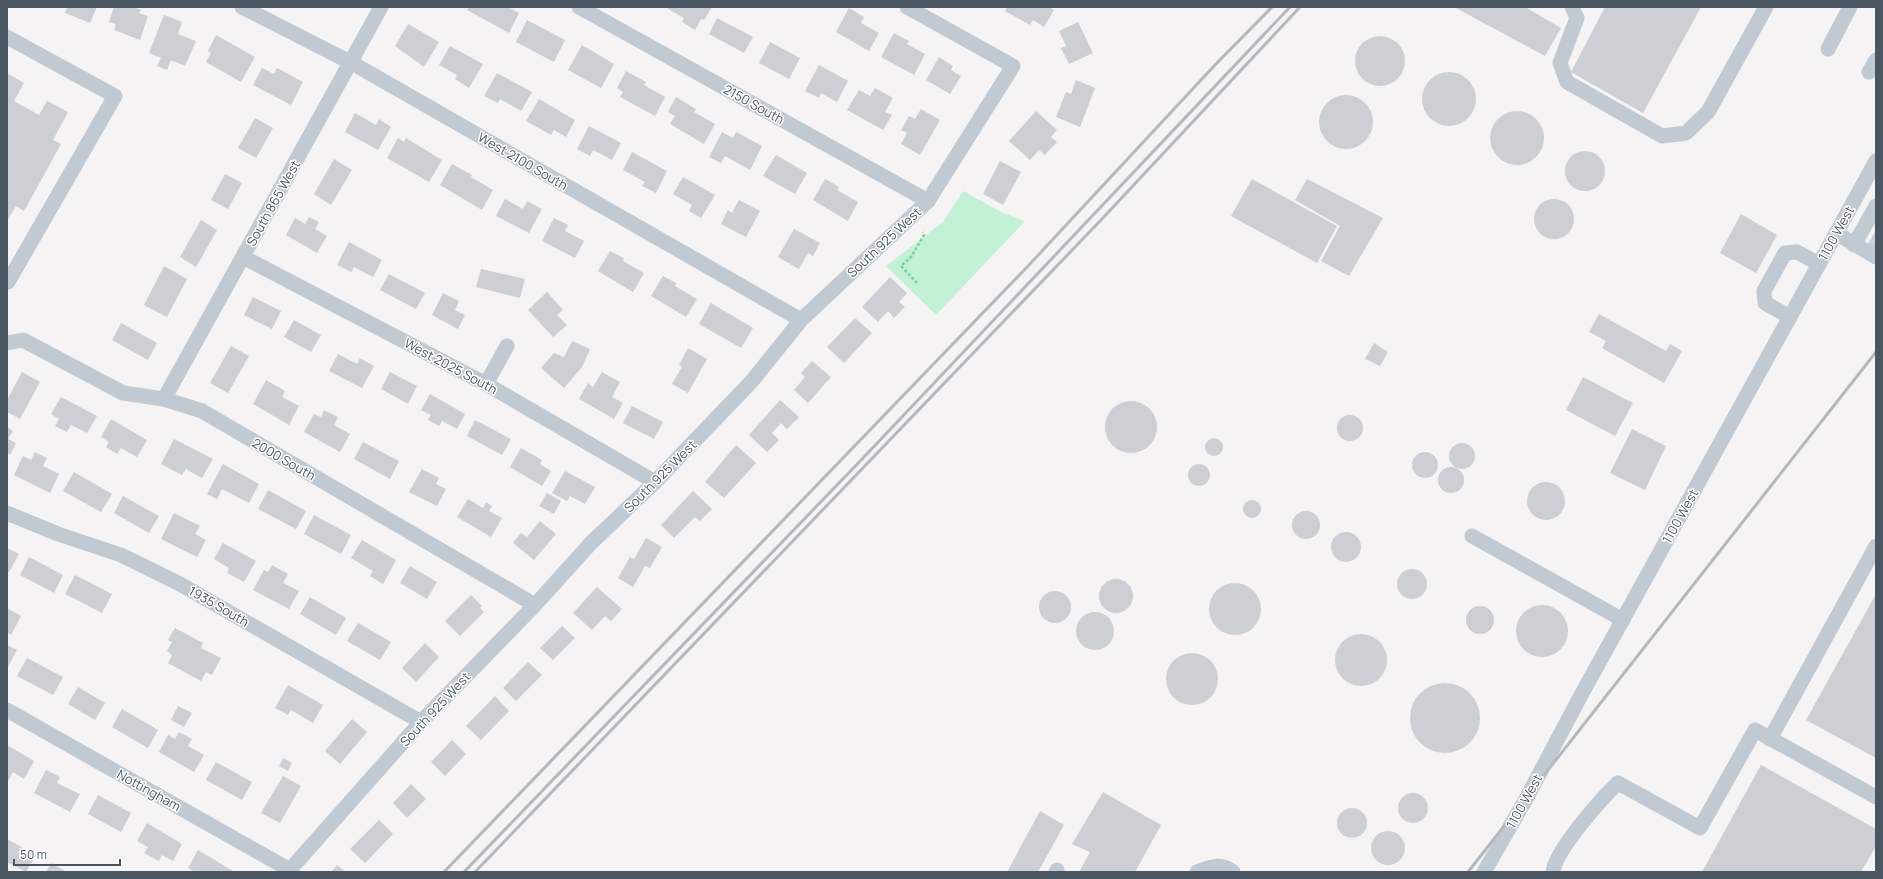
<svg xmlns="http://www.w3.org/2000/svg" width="1883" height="879" viewBox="0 0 1883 879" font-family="Manrope,sans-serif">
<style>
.green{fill:#c3f1d5}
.building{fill:#cdcfd5}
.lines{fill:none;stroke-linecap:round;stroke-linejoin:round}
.path{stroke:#7ad0a6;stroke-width:2.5;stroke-dasharray:3 2;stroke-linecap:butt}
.minor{stroke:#c1cad2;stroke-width:15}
.rail{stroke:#b5b8bd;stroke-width:3}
.labels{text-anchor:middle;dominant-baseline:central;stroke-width:3;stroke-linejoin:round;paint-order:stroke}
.street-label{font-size:13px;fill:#4a5661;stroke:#fff}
</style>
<rect width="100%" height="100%" fill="#f5f3f3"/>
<path class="green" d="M963 191 1003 213 1025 221 936 315 886 266 943 222Z"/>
<g class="building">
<path d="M67 7H97L90 23 65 13Z"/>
<path d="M114 7H133L141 10 139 13 148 16 140 40 114 30 116 24 109 22Z"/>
<path d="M469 7H508L519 13 509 33 467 10Z"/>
<path d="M669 7H712L704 20 701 19 695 30 682 22 684 18 668 9Z"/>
<path d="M1007 7H1049L1054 10 1044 27 1033 20 1030 25 1005 11Z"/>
<path d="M1454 7H1525L1561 28 1545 56Z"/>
<path d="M1605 7H1701L1643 113 1571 72Z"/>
<path d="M849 8 864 17 861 23 879 33 869 51 836 32Z"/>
<path d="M164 15 182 22 178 34 196 41 185 66 171 60 167 70 157 66 161 58 149 53Z"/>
<path d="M717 18 753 37 744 53 709 34Z"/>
<path d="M527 20 565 40 554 62 516 42Z"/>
<path d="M1078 22 1093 53 1069 64 1061 48 1066 46 1059 31Z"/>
<path d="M408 24 439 42 424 67 395 46Z"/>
<path d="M894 33 909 41 907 44 925 54 914 75 881 57Z"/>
<path d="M216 35 255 57 241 82 206 62 211 53 208 51Z"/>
<circle cx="1380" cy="61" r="25"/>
<path d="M770 42 800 58 789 79 759 63Z"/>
<path d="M582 45 614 64 601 88 568 70Z"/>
<path d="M450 46 483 64 469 88 455 79 457 75 439 65Z"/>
<path d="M939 57 953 66 951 70 961 76 950 94 926 80Z"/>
<path d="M819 65 848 81 837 102 821 93 819 98 805 91Z"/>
<path d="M262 68 274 74 277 68 303 82 291 105 253 85Z"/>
<path d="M626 71 646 82 644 85 665 97 655 116 620 97 623 92 617 88Z"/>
<circle cx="1449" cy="99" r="27"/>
<path d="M7 73 24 83 14 101 39 115 47 101 68 112 53 140 61 144 24 211 16 206 7 221Z"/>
<path d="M497 73 532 92 521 111 500 99 498 103 484 96Z"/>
<path d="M1076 80 1095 88 1080 127 1056 117 1066 92 1071 94Z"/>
<path d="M875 88 893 98 885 112 892 115 883 130 847 110 859 90 870 96Z"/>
<circle cx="1346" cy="122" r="27"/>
<path d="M676 97 696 109 694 112 715 124 704 144 670 124 675 116 668 112Z"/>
<path d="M539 99 575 120 566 137 554 130 551 135 526 121Z"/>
<path d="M921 109 940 120 920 155 901 144 907 133 901 130 909 116 915 119Z"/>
<path d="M1036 111 1057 130 1051 137 1057 142 1045 155 1039 150 1030 160 1009 141Z"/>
<circle cx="1517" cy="138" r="27"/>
<path d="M355 113 376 125 379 119 391 127 378 150 345 132Z"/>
<path d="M255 118 273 128 256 158 238 148Z"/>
<path d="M589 126 621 143 612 160 593 150 590 156 577 149Z"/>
<path d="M722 132 733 138 736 132 762 146 750 170 725 156 721 163 709 157Z"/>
<path d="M398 138 404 142 406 138 442 160 429 182 387 158Z"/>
<circle cx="1585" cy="171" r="20"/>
<path d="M632 152 667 171 656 193 642 186 645 182 623 170Z"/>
<path d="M776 155 807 173 795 194 763 176Z"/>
<path d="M334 159 352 170 331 205 314 194Z"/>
<path d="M1000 161 1021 172 1003 205 983 194Z"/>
<path d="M452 164 472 175 471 177 493 190 482 210 440 185Z"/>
<path d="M225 174 242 183 228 209 211 200Z"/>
<path d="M683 177 715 195 701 218 689 211 692 205 673 194Z"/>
<path d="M825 179 839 187 837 190 858 202 848 221 813 200Z"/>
<path d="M1252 179 1337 226 1317 263 1231 216Z"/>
<path d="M1307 179 1383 218 1349 276 1321 261 1340 226 1295 200Z"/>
<circle cx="1554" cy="219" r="20"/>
<path d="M505 199 523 209 527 201 542 209 529 233 496 216Z"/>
<path d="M739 200 760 211 746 237 721 224 728 210 732 213Z"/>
<path d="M1741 214 1777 235 1756 273 1720 253Z"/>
<path d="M309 217 319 222 315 229 327 236 317 253 286 235 295 218 305 224Z"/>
<path d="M554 218 568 225 565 231 584 241 575 258 542 241Z"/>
<path d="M201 220 217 230 196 267 180 257Z"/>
<path d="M794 229 820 243 813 256 808 253 799 269 778 257Z"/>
<path d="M1876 230V255L1865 249Z"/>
<path d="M349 242 382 260 373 277 354 267 351 272 337 265Z"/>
<path d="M610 251 624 258 623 261 644 273 633 292 598 271Z"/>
<path d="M164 266 187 279 167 317 144 305Z"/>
<path d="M481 269 525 279 520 298 476 287Z"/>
<path d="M389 274 425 293 416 309 380 290Z"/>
<path d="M663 276 676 283 675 286 697 299 686 317 651 296Z"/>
<path d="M890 277 907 293 899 302 905 307 894 318 888 311 878 322 862 307Z"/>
<path d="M547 292 563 310 557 315 567 325 553 337 528 310Z"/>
<path d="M443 293 459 301 455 310 465 315 458 329 432 315Z"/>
<path d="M253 297 281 311 272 329 244 315Z"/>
<path d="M711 303 753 328 741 348 699 324Z"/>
<path d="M1599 314 1666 351 1670 344 1682 351 1664 383 1602 348 1606 341 1589 332Z"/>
<path d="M855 318 872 333 844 363 827 347Z"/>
<path d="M294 320 321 335 311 352 284 337Z"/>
<path d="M121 323 157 343 148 360 112 340Z"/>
<path d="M572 341 590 349 582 367 564 388 541 368 554 353 564 357Z"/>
<path d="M1374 343 1388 352 1380 366 1365 359Z"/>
<path d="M231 346 249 356 228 393 210 383Z"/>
<path d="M688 348 707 359 688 393 672 384 682 367 679 365Z"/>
<path d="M338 354 357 364 360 358 374 366 362 388 329 371Z"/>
<path d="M812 361 831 377 808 403 794 390 805 377 801 373Z"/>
<path d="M22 372 40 382 20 419 7 412V400Z"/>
<path d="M390 372 417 386 408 404 381 389Z"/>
<path d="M602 372 620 382 612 397 623 403 614 419 579 399 588 383 593 387Z"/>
<path d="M1583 377 1633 403 1615 436 1566 410Z"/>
<path d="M266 380 285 391 282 397 299 406 289 425 253 404Z"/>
<path d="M430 394 465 414 457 429 442 421 439 426 428 420 431 415 421 410Z"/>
<path d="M61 397 97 416 87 433 71 425 67 432 55 426 59 419 51 414Z"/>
<path d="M780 400 799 417 787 429 781 423 772 433 779 440 767 452 749 435Z"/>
<circle cx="1131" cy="427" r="26"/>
<path d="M632 406 663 422 654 439 623 423Z"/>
<path d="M324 410 338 417 334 425 350 434 340 452 304 432 314 414 321 417Z"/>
<circle cx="1350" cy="428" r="13"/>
<path d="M111 419 147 440 137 457 121 448 117 454 106 447 109 442 101 437Z"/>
<path d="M475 420 511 439 502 455 467 436Z"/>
<path d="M7 427 13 431 8 439 16 443 10 455 7 453Z"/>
<path d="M1632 429 1666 446 1645 490 1610 473Z"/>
<circle cx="1214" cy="447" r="9"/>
<path d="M174 439 213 459 202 478 186 469 182 475 161 464Z"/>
<path d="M363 442 399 461 390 479 354 459Z"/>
<circle cx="1462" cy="456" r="13"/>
<path d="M736 445 756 463 724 498 705 482Z"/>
<path d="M521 448 542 460 540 464 551 471 542 486 510 467Z"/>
<path d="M35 452 47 458 43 466 59 474 50 493 14 475 23 456 31 460Z"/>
<circle cx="1425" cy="465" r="13"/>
<path d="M223 464 259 484 249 503 222 489 217 499 207 494Z"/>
<circle cx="1199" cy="475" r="11"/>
<circle cx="1451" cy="480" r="13"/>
<path d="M422 469 439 478 436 484 446 489 437 506 409 492Z"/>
<path d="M565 471 595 487 585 504 570 496 567 501 552 493Z"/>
<path d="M74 472 112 494 101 512 63 491Z"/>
<circle cx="1546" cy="501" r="19"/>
<path d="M268 490 306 511 296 529 258 509Z"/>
<path d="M693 491 712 509 700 521 695 517 674 538 661 525Z"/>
<path d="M547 493 561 501 554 514 539 506Z"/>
<path d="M123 496 159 516 149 533 114 513Z"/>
<path d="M468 499 483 508 486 502 492 506 489 511 502 518 491 537 457 517Z"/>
<circle cx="1252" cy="509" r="9"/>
<circle cx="1306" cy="525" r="14"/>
<path d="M174 513 200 526 195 534 206 540 197 557 161 539Z"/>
<path d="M314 515 351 535 341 554 304 534Z"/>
<path d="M540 521 556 534 534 560 513 543 521 533 527 537Z"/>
<circle cx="1346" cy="547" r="15"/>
<path d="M646 538 662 547 650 568 645 566 633 587 618 578 630 557 634 559Z"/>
<path d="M362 540 396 560 383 584 370 576 373 571 351 558Z"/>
<path d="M223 543 256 561 244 582 227 573 229 568 214 559Z"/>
<path d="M7 548 19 554 9 572 7 571Z"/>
<path d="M29 557 63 575 54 593 20 575Z"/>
<path d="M272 565 288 574 283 583 299 591 289 609 253 590 264 570 268 572Z"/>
<path d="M410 566 437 582 427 599 400 583Z"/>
<circle cx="1412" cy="584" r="15"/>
<path d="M75 575 112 594 102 613 65 594Z"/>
<circle cx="1116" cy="596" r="17"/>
<circle cx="1235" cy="609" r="26"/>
<path d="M597 587 622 609 611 621 605 616 592 630 573 613Z"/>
<circle cx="1055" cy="607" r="16"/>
<path d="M1876 594V758L1806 720Z"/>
<path d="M471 595 482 606 480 608 484 612 460 636 445 621Z"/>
<path d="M310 597 346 618 336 635 300 614Z"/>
<circle cx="1542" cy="631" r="26"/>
<circle cx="1480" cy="620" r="14"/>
<path d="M7 608 21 616 11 635 7 632Z"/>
<circle cx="1095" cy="631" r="19"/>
<path d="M358 623 391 642 380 660 347 641Z"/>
<path d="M562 626 575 638 553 660 540 648Z"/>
<path d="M175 628 203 643 201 648 221 658 212 675 206 672 201 681 168 663 172 655 167 651 172 642 168 640Z"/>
<circle cx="1361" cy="660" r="26"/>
<path d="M425 643 439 657 416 682 402 668Z"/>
<path d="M7 645 17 650 7 669Z"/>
<circle cx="1192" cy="679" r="26"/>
<path d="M27 658 63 677 53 695 17 676Z"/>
<path d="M528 662 542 675 516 701 503 688Z"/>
<circle cx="1445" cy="718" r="35"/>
<path d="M288 685 323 705 313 723 291 710 288 715 275 708Z"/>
<path d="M78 687 105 703 95 720 68 704Z"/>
<path d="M495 696 509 711 481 740 466 726Z"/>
<path d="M178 706 192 713 184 727 171 720Z"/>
<path d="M122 709 158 730 148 748 112 727Z"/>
<path d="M352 719 367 732 340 764 325 751Z"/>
<path d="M179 732 192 739 188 746 204 755 194 772 159 752 168 735 175 739Z"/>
<path d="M452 740 466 754 445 776 431 762Z"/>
<path d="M7 745 34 761 24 779 13 772 7 783Z"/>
<path d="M283 758 292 763 288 771 279 766Z"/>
<path d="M216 762 252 782 242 800 206 780Z"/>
<path d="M1761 765 1876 829V846L1861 872H1702Z"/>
<path d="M46 770 60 777 57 783 80 794 70 812 34 793Z"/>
<path d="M283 776 301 786 280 823 261 813Z"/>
<path d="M411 784 426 799 407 818 393 803Z"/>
<path d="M1103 792 1161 825 1135 872H1079L1090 852 1072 844Z"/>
<circle cx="1413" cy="808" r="15"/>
<path d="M98 795 131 813 121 832 88 814Z"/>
<circle cx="1352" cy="823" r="15"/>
<path d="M1040 811 1064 825 1038 872H1007Z"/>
<path d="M379 820 393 834 365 863 350 849Z"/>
<path d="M147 823 182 844 173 861 162 855 159 861 144 853 148 847 137 841Z"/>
<circle cx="1388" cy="848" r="17"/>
<path d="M7 839 36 855 26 872 7 862Z"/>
<path d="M198 850 233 871 232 872H195L188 868Z"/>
<path d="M51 863 67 872H46Z"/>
<path d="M337 865 345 872H331Z"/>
</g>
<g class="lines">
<path class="path" d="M917 283 901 266 911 257 924 235 923 232"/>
<g class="minor">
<path d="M242 7 352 63 801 320"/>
<path d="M579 7 928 201"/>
<path d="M1572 7 1577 18 1560 63 1567 82 1662 136 1686 133 1708 112 1766 7"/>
<path d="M7 37 115 96 8 282 7 281"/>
<path d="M1828 49 1850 7"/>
<path d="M1869 72 1876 60"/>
<path d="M1836 233 1876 257"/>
<path d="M1854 245 1876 206"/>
<path d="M243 257 486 384 655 482"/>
<path d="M1790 317 1765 303 1764 291 1785 253 1797 252 1819 264"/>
<path d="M7 343 23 340 123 393 164 399 202 411 535 605"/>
<path d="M486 384 507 346"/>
<path d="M164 399 381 7"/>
<path d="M7 513 58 534 121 555 180 584 421 722"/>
<path d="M1472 536 1623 620"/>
<path d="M7 710 290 870"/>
<path d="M1770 739 1876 546"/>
<path d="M288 872 421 722 535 605 591 543 655 482 752 381 801 320 928 201 1013 66 907 7"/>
<path d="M1056 872 1057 870"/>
<path d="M1197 872C1209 867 1222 862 1233 872"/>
<path d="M1484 872 1526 799 1580 697 1876 161"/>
<path d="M1553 872C1555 851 1601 799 1618 783L1700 828 1755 730 1876 797"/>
</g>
<g class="rail">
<path d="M444 872 1029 265 1214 66 1272 7"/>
<path d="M464 872 865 456 1290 7"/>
<path d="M475 872 1101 220 1300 7"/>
<path d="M1468 872 1876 352"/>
</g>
</g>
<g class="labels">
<g class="street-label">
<text transform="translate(754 104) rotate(29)">2150 South</text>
<text transform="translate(523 161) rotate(30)">West 2100 South</text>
<text transform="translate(273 203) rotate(-61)">South 865 West</text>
<text transform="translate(1836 233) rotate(-61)">1100 West</text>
<text transform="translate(884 242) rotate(-43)">South 925 West</text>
<text transform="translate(451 366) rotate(28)">West 2025 South</text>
<text transform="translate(284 459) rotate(30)">2000 South</text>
<text transform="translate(660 476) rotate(-45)">South 925 West</text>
<text transform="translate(1680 516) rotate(-61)">1100 West</text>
<text transform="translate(219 606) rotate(30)">1935 South</text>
<text transform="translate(435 709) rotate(-47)">South 925 West</text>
<text transform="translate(149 790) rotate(29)">Nottingham</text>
<text transform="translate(1524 801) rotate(-61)">1100 West</text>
</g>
</g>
<rect width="1883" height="879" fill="none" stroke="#4a5661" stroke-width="16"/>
<path d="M14 859v6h106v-6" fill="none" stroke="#4a5661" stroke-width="2"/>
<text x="20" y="859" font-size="12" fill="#4a5661" stroke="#ffffff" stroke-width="3" paint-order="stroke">50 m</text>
</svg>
